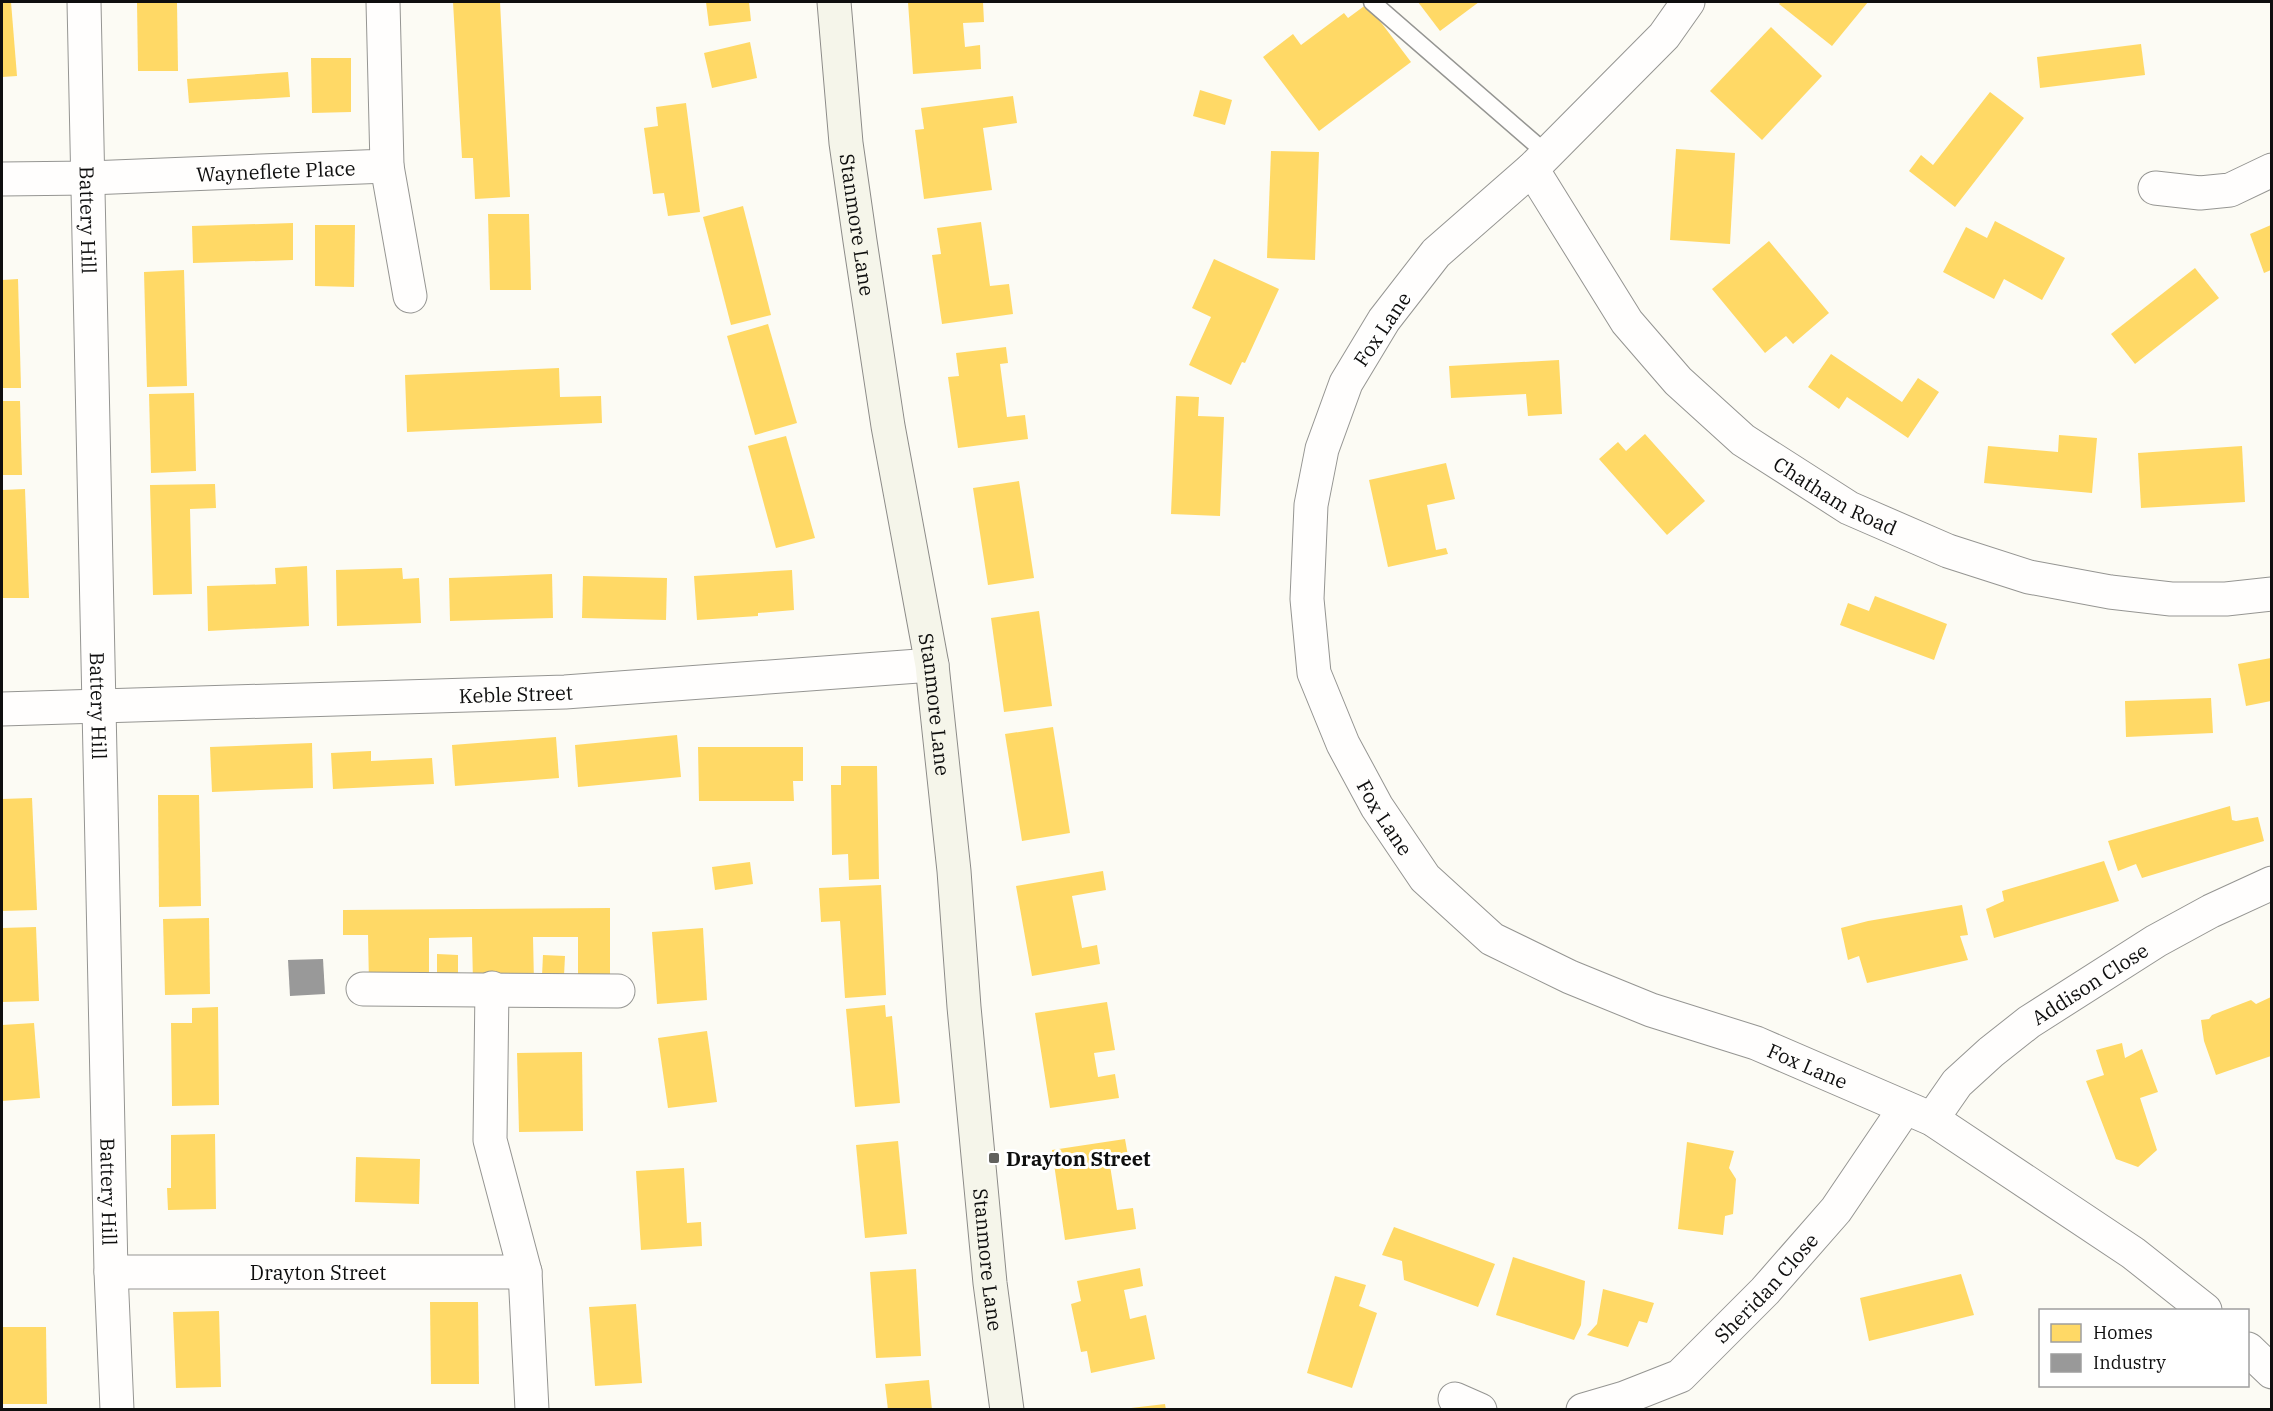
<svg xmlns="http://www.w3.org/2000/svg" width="2273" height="1411" viewBox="0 0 2273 1411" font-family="'IBM Plex Serif',serif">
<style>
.homes{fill:#ffd966}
.industry{fill:#999}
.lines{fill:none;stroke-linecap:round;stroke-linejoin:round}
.lane-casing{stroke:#959592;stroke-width:19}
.street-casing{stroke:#959592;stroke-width:35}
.secondary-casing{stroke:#8c8b88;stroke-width:35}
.lane{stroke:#fffefd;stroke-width:16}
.street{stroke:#fffefd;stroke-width:33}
.secondary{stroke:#f5f5ea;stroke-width:33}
.poi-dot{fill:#61615e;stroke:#fff;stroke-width:2}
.labels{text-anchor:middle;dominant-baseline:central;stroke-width:6;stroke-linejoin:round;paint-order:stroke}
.street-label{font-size:20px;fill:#0e0e0e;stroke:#fff}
.poi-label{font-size:20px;font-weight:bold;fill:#0e0e0e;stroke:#fff;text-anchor:start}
</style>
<rect width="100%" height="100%" fill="#fcfbf4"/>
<g class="homes">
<path d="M2 2H11L17 76 2 77Z"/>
<path d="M137 2H177L178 71H138Z"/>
<path d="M453 2H500L510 197 475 199 473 158H462Z"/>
<path d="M706 2H749L751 21 709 26Z"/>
<path d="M908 2H983L984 22 963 23 965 47 980 45 981 69 913 74Z"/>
<path d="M1418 2H1479L1440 31Z"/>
<path d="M1781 2H1868L1832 46 1779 4Z"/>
<path d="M1367 4 1411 62 1319 131 1263 57 1293 34 1301 45 1344 13 1348 18Z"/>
<path d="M1771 27 1822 76 1762 140 1710 91Z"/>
<path d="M750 42 757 78 712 88 704 53Z"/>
<path d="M2141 44 2145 75 2040 88 2037 57Z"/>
<path d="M311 58H351V112L312 113Z"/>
<path d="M288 72 290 97 189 103 187 79Z"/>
<path d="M1200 90 1232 100 1225 125 1193 116Z"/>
<path d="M1990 92 2024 118 1955 207 1909 171 1921 155 1933 165Z"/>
<path d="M1013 96 1017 123 983 128 992 190 924 199 915 130 924 129 921 108Z"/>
<path d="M686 103 700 212 668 216 664 193 653 194 644 128 658 126 656 107Z"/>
<path d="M1676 149 1735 153 1730 244 1670 240Z"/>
<path d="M1271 151 1319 152 1315 260 1267 258Z"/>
<path d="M743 206 771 315 731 325 703 217Z"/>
<path d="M488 214H529L531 290H490Z"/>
<path d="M1995 221 2065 258 2042 300 2004 279 1994 299 1943 272 1966 227 1987 238Z"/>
<path d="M981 222 990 286 1009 284 1013 314 942 324 932 255 941 254 937 228Z"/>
<path d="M293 223V260L193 263 192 226Z"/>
<path d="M315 225H355L354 287 315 286Z"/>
<path d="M2271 225V270L2264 273 2250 234Z"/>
<path d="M1769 241 1829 313 1793 344 1786 336 1765 353 1712 289Z"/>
<path d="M1214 259 1279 289 1245 363 1242 362 1231 385 1189 365 1211 317 1192 308Z"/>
<path d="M2195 268 2219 298 2135 364 2111 334Z"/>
<path d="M184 270 187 386 147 387 144 272Z"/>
<path d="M18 279 21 388H2V280Z"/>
<path d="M768 324 797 423 755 435 727 336Z"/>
<path d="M1006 347 1008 363 1000 364 1007 417 1025 415 1028 439 958 448 948 377 959 376 956 353Z"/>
<path d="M1831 354 1902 402 1918 378 1939 392 1908 438 1847 397 1839 409 1808 387Z"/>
<path d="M1559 360 1562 414 1528 416 1526 394 1451 398 1449 366Z"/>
<path d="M559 368 560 397 601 396 602 423 407 432 405 375Z"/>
<path d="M194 393 196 471 151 473 149 394Z"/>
<path d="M1176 396 1199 397 1198 416 1224 417 1220 516 1171 514Z"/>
<path d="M2 401H20L22 475H2Z"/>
<path d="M1645 434 1705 501 1667 535 1599 459 1618 442 1626 451Z"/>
<path d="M2059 435 2097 438 2092 493 1984 483 1988 446 2058 452Z"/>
<path d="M786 436 815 538 776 548 748 446Z"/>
<path d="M2242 446 2245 502 2141 508 2138 453Z"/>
<path d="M1446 463 1455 499 1427 505 1436 550 1446 548 1448 554 1388 567 1369 480Z"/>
<path d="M1019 481 1034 578 988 585 973 488Z"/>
<path d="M215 484 216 508 190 509 192 594 153 595 150 485Z"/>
<path d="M25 489 29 598H2V490Z"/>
<path d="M307 566 309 626 208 631 207 586 276 584 275 568Z"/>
<path d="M402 568 403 579 419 578 421 623 337 626 336 570Z"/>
<path d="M792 570 794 610 758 613V616L697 620 694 576Z"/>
<path d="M552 574 553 618 450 621 449 578Z"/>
<path d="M583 576 667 578 666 620 582 618Z"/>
<path d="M1875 596 1947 624 1934 660 1840 625 1848 603 1869 611Z"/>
<path d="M1039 611 1052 706 1004 712 991 618Z"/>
<path d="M2271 658V701L2246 706 2238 664Z"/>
<path d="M2211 698 2213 733 2126 737 2125 701Z"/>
<path d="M1053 727 1070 833 1022 841 1005 734Z"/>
<path d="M677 735 681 777 578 787 575 745Z"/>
<path d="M556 737 559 778 455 786 452 745Z"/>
<path d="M312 743 313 788 212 792 210 747Z"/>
<path d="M698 747H803V781H793L794 801H699Z"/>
<path d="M371 751V761L432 758 434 784 333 789 331 753Z"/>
<path d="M841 766H877L879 879 849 880 848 854 832 855 831 785H841Z"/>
<path d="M158 795H199L201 906 159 907Z"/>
<path d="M32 798 37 910 2 911V799Z"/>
<path d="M2230 806 2232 820 2236 821 2258 817 2264 841 2142 878 2136 864 2118 871 2108 841Z"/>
<path d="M2104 861 2119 901 1994 938 1986 909 2004 901 2002 891Z"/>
<path d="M750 862 753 884 715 890 712 867Z"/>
<path d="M1103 871 1106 890 1072 896 1082 948 1097 945 1100 964 1032 976 1016 886Z"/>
<path d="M881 885 886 995 845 998 840 921 821 922 819 888Z"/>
<path d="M1962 905 1968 935 1960 936 1968 960 1867 983 1859 956 1848 960 1841 928 1868 921Z"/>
<path d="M610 908V982H578V937H533L534 983H473L472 937 429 938V982L369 983 368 935H343V910Z"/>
<path d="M209 918 210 994 165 995 163 919Z"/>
<path d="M36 927 39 1001 2 1002V928Z"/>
<path d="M703 928 707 1000 657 1004 652 932Z"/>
<path d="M437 954 458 955V976L437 975Z"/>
<path d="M543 955 565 956 564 976H542Z"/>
<path d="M2271 997V1056L2216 1075 2204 1041 2201 1020 2209 1019 2212 1015 2251 1000 2256 1004Z"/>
<path d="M1107 1002 1115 1050 1094 1053 1098 1077 1115 1074 1119 1098 1050 1108 1035 1013Z"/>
<path d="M885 1005 886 1017 892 1016 900 1103 855 1107 846 1009Z"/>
<path d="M218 1007 219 1105 172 1106 171 1023H192V1008Z"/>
<path d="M34 1023 40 1098 2 1101V1025Z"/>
<path d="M707 1031 717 1102 668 1108 658 1038Z"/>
<path d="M2122 1043 2125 1058 2142 1049 2158 1092 2140 1098 2157 1150 2138 1167 2116 1159 2086 1081 2104 1075 2096 1050Z"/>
<path d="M582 1052 583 1131 519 1132 517 1053Z"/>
<path d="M215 1134 216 1209 168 1210 167 1188H171V1135Z"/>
<path d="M1125 1139 1128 1156 1109 1159 1117 1210 1133 1208 1136 1229 1065 1240 1052 1150Z"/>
<path d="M898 1141 907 1234 865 1238 856 1145Z"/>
<path d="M1687 1142 1734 1151 1729 1168 1736 1179 1733 1214 1725 1216 1723 1235 1678 1229Z"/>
<path d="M356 1157 420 1159 419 1204 355 1202Z"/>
<path d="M684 1168 687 1223 701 1222 702 1246 641 1250 636 1171Z"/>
<path d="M1394 1227 1495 1264 1478 1307 1404 1280 1402 1261 1382 1255Z"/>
<path d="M1513 1257 1585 1281 1581 1325 1574 1340 1496 1315Z"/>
<path d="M1140 1268 1143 1286 1124 1290 1130 1319 1146 1315 1155 1359 1091 1373 1087 1351 1081 1352 1071 1304 1081 1301 1077 1281Z"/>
<path d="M916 1269 921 1356 876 1358 870 1272Z"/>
<path d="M1961 1274 1974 1315 1869 1341 1860 1298Z"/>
<path d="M1335 1276 1366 1285 1359 1306 1377 1313 1352 1388 1307 1373Z"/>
<path d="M1603 1289 1654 1303 1647 1323 1639 1321 1628 1347 1587 1335 1597 1324Z"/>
<path d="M430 1302H478L479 1384H431Z"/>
<path d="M636 1304 642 1383 595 1386 589 1307Z"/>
<path d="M219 1311 221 1387 176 1388 173 1312Z"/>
<path d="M2 1327H46L47 1404H2Z"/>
<path d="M929 1380 932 1410H888L885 1384Z"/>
<path d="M1165 1404 1166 1410H1131V1408Z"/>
</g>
<path class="industry" d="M323 959 325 994 290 996 288 960Z"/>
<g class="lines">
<g class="lane-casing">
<path id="lane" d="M1372 2 1547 154"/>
</g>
<g class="street-casing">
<g id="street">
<path id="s1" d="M84 2 111 1272 117 1410"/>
<path id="s2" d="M1688 2 1664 36 1532 169 1436 253 1384 320 1346 383 1322 449 1311 505 1307 599 1314 673 1343 744 1377 807 1425 878 1492 939 1570 977 1651 1010 1756 1043 1932 1119 2133 1253 2205 1310"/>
<path d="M387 166 410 296"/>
<path id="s3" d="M1532 169 1627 322 1678 381 1743 440 1849 508 1948 551 2029 577 2110 592 2171 599H2226L2272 594"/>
<path id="s4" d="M2 179 89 178 387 166 383 2"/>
<path d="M2155 188 2200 193 2230 190 2272 170"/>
<path id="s5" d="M2 709 565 692 932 665"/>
<path d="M492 988 490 1140 525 1272 532 1410"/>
<path d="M363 989 618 991"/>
<path id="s6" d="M1932 1119 1957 1083 1991 1052 2029 1022 2156 941 2211 911 2272 883"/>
<path id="s7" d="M111 1272H525"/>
<path d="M2248 1349 2272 1372"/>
<path d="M1455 1399 1480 1410"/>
<path id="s8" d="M1583 1410 1624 1398 1680 1376 1765 1291 1836 1210 1905 1108"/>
</g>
</g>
<g class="secondary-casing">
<g id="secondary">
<path id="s9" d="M834 2 846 143 860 241 888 426 932 665 954 871 964 1007 990 1283 1007 1410"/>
</g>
</g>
<use href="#lane" class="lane"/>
<use href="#street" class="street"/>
<use href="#secondary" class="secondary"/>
</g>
<rect class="poi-dot" x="988" y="1152" width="12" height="12" rx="3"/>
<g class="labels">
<g class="street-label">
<text stroke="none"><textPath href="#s4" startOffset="274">Wayneflete Place</textPath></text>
<text stroke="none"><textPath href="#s1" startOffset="218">Battery Hill</textPath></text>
<text stroke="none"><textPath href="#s9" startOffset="224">Stanmore Lane</textPath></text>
<text transform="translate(1382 329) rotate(-56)">Fox Lane</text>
<text stroke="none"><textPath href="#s3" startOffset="454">Chatham Road</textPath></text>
<text stroke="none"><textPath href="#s5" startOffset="514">Keble Street</textPath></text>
<text stroke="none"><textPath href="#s9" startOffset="710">Stanmore Lane</textPath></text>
<text stroke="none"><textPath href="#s1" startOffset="704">Battery Hill</textPath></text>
<text stroke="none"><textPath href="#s2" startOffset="972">Fox Lane</textPath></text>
<text stroke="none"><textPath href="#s6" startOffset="210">Addison Close</textPath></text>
<text stroke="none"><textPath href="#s2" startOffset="1476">Fox Lane</textPath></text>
<text stroke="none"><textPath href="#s1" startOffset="1190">Battery Hill</textPath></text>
<text stroke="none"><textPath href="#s9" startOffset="1268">Stanmore Lane</textPath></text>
<text stroke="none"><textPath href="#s7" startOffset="207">Drayton Street</textPath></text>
<text stroke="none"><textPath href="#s8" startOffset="226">Sheridan Close</textPath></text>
</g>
<g class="poi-label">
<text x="1006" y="1158">Drayton Street</text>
</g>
</g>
<rect width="2273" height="1411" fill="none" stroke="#0e0e0e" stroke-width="6"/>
<rect x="2039" y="1309" width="210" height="78" fill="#ffffff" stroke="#9f9f9f" stroke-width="1.5"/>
<rect x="2051" y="1324" width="30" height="18" fill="#ffd966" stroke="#9f9f9f" stroke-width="1.5"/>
<text x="2093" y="1339" font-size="18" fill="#0e0e0e">Homes</text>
<rect x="2051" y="1354" width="30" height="18" fill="#999999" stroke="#9f9f9f" stroke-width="1.5"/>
<text x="2093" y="1369" font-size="18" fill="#0e0e0e">Industry</text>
</svg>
